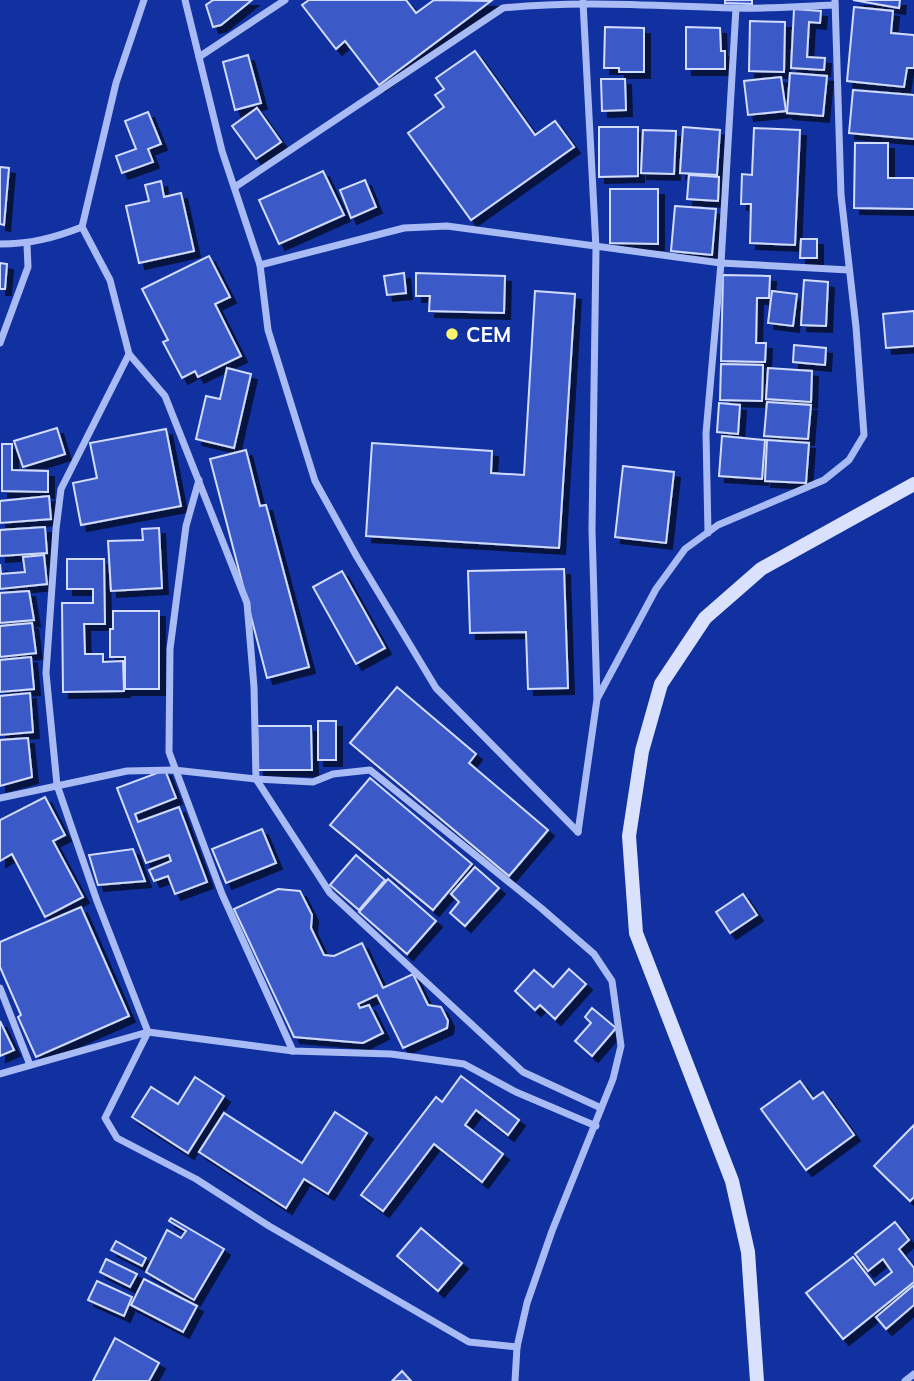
<svg xmlns="http://www.w3.org/2000/svg" width="914" height="1381" viewBox="0 0 914 1381" font-family="Mulish,sans-serif">
<style>
.building{fill:#3a5ac7;stroke:#d2dcfe;stroke-width:2;filter:url(#shadow)}
.lines{fill:none;stroke-linecap:round;stroke-linejoin:round}
.minor{stroke:#a9bbf5;stroke-width:7}
.secondary{stroke:#dae1fd;stroke-width:14}
.poi-dot{fill:#fff56d;stroke:#1131a0;stroke-width:2.5}
.labels{text-anchor:middle;dominant-baseline:central;stroke-width:7;stroke-linejoin:round;paint-order:stroke}
.poi-label{font-size:21px;font-weight:bold;fill:#fff;stroke:#1131a0;text-anchor:start}
</style>
<defs>
<filter id="shadow"><feDropShadow dx="6" dy="6" stdDeviation="0" flood-color="#0009"/></filter>
</defs>
<rect width="100%" height="100%" fill="#1131a0"/>
<g class="building">
<path d="M213 0H212H252L221 25 213 27 206 5Z"/>
<path d="M309 0H406L416 13 434 0 491 1 379 85 345 41 336 49 302 5Z"/>
<path d="M725 0H752V4L725 3Z"/>
<path d="M853 0H900L899 8Z"/>
<path d="M854 7 893 11 891 33 914 35V68H907L904 87 847 81Z"/>
<path d="M794 9 821 11 820 23 809 22 807 57 825 58 824 70 791 68Z"/>
<path d="M750 21 785 22 784 72 749 71Z"/>
<path d="M605 27 644 28V72H619V68H604Z"/>
<path d="M686 27 720 28 721 51H725V69H686Z"/>
<path d="M475 51 535 135 555 121 574 147 471 220 408 133 444 107 435 95 444 89 436 78Z"/>
<path d="M248 55 261 103 235 110 223 62Z"/>
<path d="M790 73 827 76 823 116 787 113Z"/>
<path d="M781 77 786 111 748 115 744 81Z"/>
<path d="M601 79H625L626 110 602 111Z"/>
<path d="M853 90 914 95V139L849 133Z"/>
<path d="M257 108 281 142 256 159 232 126Z"/>
<path d="M148 112 161 144 148 149 153 162 122 173 116 156 136 149 125 121Z"/>
<path d="M599 127H638V176L599 177Z"/>
<path d="M683 127 720 130 717 175 680 173Z"/>
<path d="M754 128 800 130 795 245 750 243 751 204H741L742 174 752 175Z"/>
<path d="M643 130 676 131 674 174 641 173Z"/>
<path d="M855 143H888V178H914V209L854 208Z"/>
<path d="M0 167 9 168 4 225 0 224Z"/>
<path d="M323 171 344 215 279 244 259 200Z"/>
<path d="M689 175 719 177 718 201 687 199Z"/>
<path d="M365 180 376 207 351 218 340 190Z"/>
<path d="M161 181 164 197 181 193 194 251 139 263 126 206 149 201 145 185Z"/>
<path d="M610 189H658V244L610 243Z"/>
<path d="M675 206 716 209 712 255 671 251Z"/>
<path d="M801 239H817V258H800Z"/>
<path d="M209 256 230 297 215 304 241 356 198 377 195 371 182 378 163 342 168 340 142 289Z"/>
<path d="M0 263 7 264 5 289H0Z"/>
<path d="M404 273 406 293 387 295 384 276Z"/>
<path d="M416 273 505 276 504 313 429 311 430 296H416Z"/>
<path d="M723 275 770 276 769 298H757L756 343H766L765 362 721 361Z"/>
<path d="M804 280 828 282 826 326 801 325Z"/>
<path d="M535 291 575 294 559 548 366 536 372 443 492 451 491 473 524 475Z"/>
<path d="M772 291 797 294 793 326 768 323Z"/>
<path d="M914 311V346L886 348 883 314Z"/>
<path d="M794 345 826 348 825 365 793 362Z"/>
<path d="M721 364 763 365 762 401 720 400Z"/>
<path d="M227 368 251 374 234 448 196 439 206 396 220 399Z"/>
<path d="M768 368 812 371 811 402 766 399Z"/>
<path d="M767 402 811 405 808 439 764 436Z"/>
<path d="M719 403 740 405 738 434 717 432Z"/>
<path d="M57 428 65 454 23 467 14 441Z"/>
<path d="M166 429 181 506 81 525 73 483 97 478 90 443Z"/>
<path d="M722 436 765 440 762 479 719 476Z"/>
<path d="M767 440 809 443 806 483 765 481Z"/>
<path d="M2 444H12V470L48 471V492L2 491Z"/>
<path d="M246 450 260 506 266 505 309 667 267 678 210 459Z"/>
<path d="M623 466 674 472 666 543 615 537Z"/>
<path d="M49 496 51 519 0 523V501Z"/>
<path d="M45 527 47 553 0 556V530Z"/>
<path d="M159 528 162 588 111 591 108 541 143 540 142 529Z"/>
<path d="M44 555 47 584 0 589V564L1 574 25 572 23 557Z"/>
<path d="M67 559H104L105 624H84L85 654H103V662L123 661 124 691 63 692 62 603H93V589H67Z"/>
<path d="M564 569 568 688 528 689 526 632 470 633 468 571Z"/>
<path d="M342 571 385 648 356 664 313 587Z"/>
<path d="M29 591 34 620 0 623V593Z"/>
<path d="M113 611H159V689H125V657H110V629H113Z"/>
<path d="M32 623 36 653 0 657V626Z"/>
<path d="M31 657 34 689 0 692V660Z"/>
<path d="M397 687 476 754 469 763 548 830 509 876 350 743Z"/>
<path d="M30 693 33 732 0 735V696Z"/>
<rect x="318" y="721" width="18" height="39"/>
<path d="M257 726H311L312 770H258Z"/>
<path d="M28 738 32 777 0 786V740Z"/>
<path d="M165 770 176 798 135 814 138 822 179 807 207 882 175 894 168 876 154 881 149 870 171 861 169 855 146 863 117 788Z"/>
<path d="M370 778 472 864 433 910 330 825Z"/>
<path d="M45 797 65 835 53 841 83 897 45 917 12 854 0 861V820Z"/>
<path d="M262 829 276 863 226 883 212 849Z"/>
<path d="M133 849 145 881 98 885 89 855Z"/>
<path d="M356 855 385 880 359 910 330 885Z"/>
<path d="M475 867 499 888 465 926 450 913 459 902 451 894Z"/>
<path d="M388 879 436 921 407 954 359 912Z"/>
<path d="M278 889 300 891 312 915 311 928 324 955 334 956 362 943 383 988 413 974 428 1005 441 1007 448 1021 447 1028 403 1048 377 995 358 1004 360 1008 369 1005 383 1033 363 1043 294 1037 234 909Z"/>
<path d="M743 894 757 915 730 933 716 912Z"/>
<path d="M81 907 129 1016 36 1057 18 1017 21 1015 0 967V942Z"/>
<path d="M569 969 586 984 555 1019 540 1005 535 1010 515 991 534 970 553 987Z"/>
<path d="M592 1008 616 1028 592 1056 575 1041 591 1023 585 1017Z"/>
<path d="M0 1021 14 1050 0 1056Z"/>
<path d="M461 1076 519 1120 508 1135 476 1110 465 1125 503 1154 482 1182 434 1144 383 1211 361 1195 436 1097 442 1102Z"/>
<path d="M195 1077 224 1096 188 1153 132 1117 151 1087 178 1104Z"/>
<path d="M800 1081 813 1099 823 1092 854 1135 806 1170 761 1109Z"/>
<path d="M335 1112 367 1133 328 1194 304 1179 286 1208 199 1152 224 1113 302 1163Z"/>
<path d="M914 1125V1197L910 1201 874 1166Z"/>
<path d="M171 1218 224 1249 194 1300 146 1272 167 1230 181 1238 186 1231 169 1221Z"/>
<path d="M895 1222 909 1240 899 1249 914 1268V1282L843 1339 806 1293 853 1257 875 1285 892 1272 883 1259 868 1271 855 1254Z"/>
<path d="M421 1228 462 1263 438 1291 397 1256Z"/>
<path d="M116 1241 146 1258 142 1266 111 1250Z"/>
<path d="M106 1259 137 1274 130 1287 100 1272Z"/>
<path d="M144 1279 197 1306 183 1332 131 1305Z"/>
<path d="M97 1281 132 1297 124 1316 88 1300Z"/>
<path d="M914 1285V1305L886 1329 876 1317Z"/>
<path d="M115 1338 159 1363 149 1381H93Z"/>
<path d="M402 1371 411 1381H392Z"/>
</g>
<g class="lines">
<g class="minor">
<path d="M144 0 116 83 82 227 110 280 129 354 165 396 247 603 254 687 256 779 330 893 523 1072 601 1108"/>
<path d="M185 0 222 151 260 265 268 330 315 481 357 557 436 688 578 832"/>
<path d="M199 57 285 0"/>
<path d="M235 187 503 8C579 0 657 6 733 8 767 9 802 6 835 5"/>
<path d="M0 244C30 244 54 238 82 227"/>
<path d="M260 265 404 228 447 226 721 263 849 270"/>
<path d="M0 343 28 267 27 244"/>
<path d="M129 354 61 489 56 529 46 673 57 785 97 901 148 1032 105 1118 117 1138 196 1179 269 1226 469 1342 517 1347"/>
<path d="M199 480 186 526 170 649 169 752 222 894 293 1051"/>
<path d="M708 533 706 433 721 263 736 8"/>
<path d="M598 697 656 589 685 549 718 525 824 480 849 460 864 435 856 327 841 195 835 0"/>
<path d="M0 798 127 771 174 770 256 779 313 782 333 774 370 770 541 908 594 954 612 981 621 1046 613 1079 552 1231 527 1303 517 1347 515 1381"/>
<path d="M578 832 597 699 592 530 596 248 583 2"/>
<path d="M0 988 30 1065"/>
<path d="M0 1074 148 1032 293 1051 391 1054 464 1064 516 1092 596 1126"/>
<path d="M905 1381 914 1374"/>
</g>
<path class="secondary" d="M757 1381 748 1252 732 1181 636 933 629 836 642 751 661 684 705 618 761 569 914 484"/>
</g>
<circle class="poi-dot" cx="452" cy="334" r="7"/>
<g class="labels">
<g class="poi-label">
<text x="466" y="334">CEM</text>
</g>
</g>
</svg>
